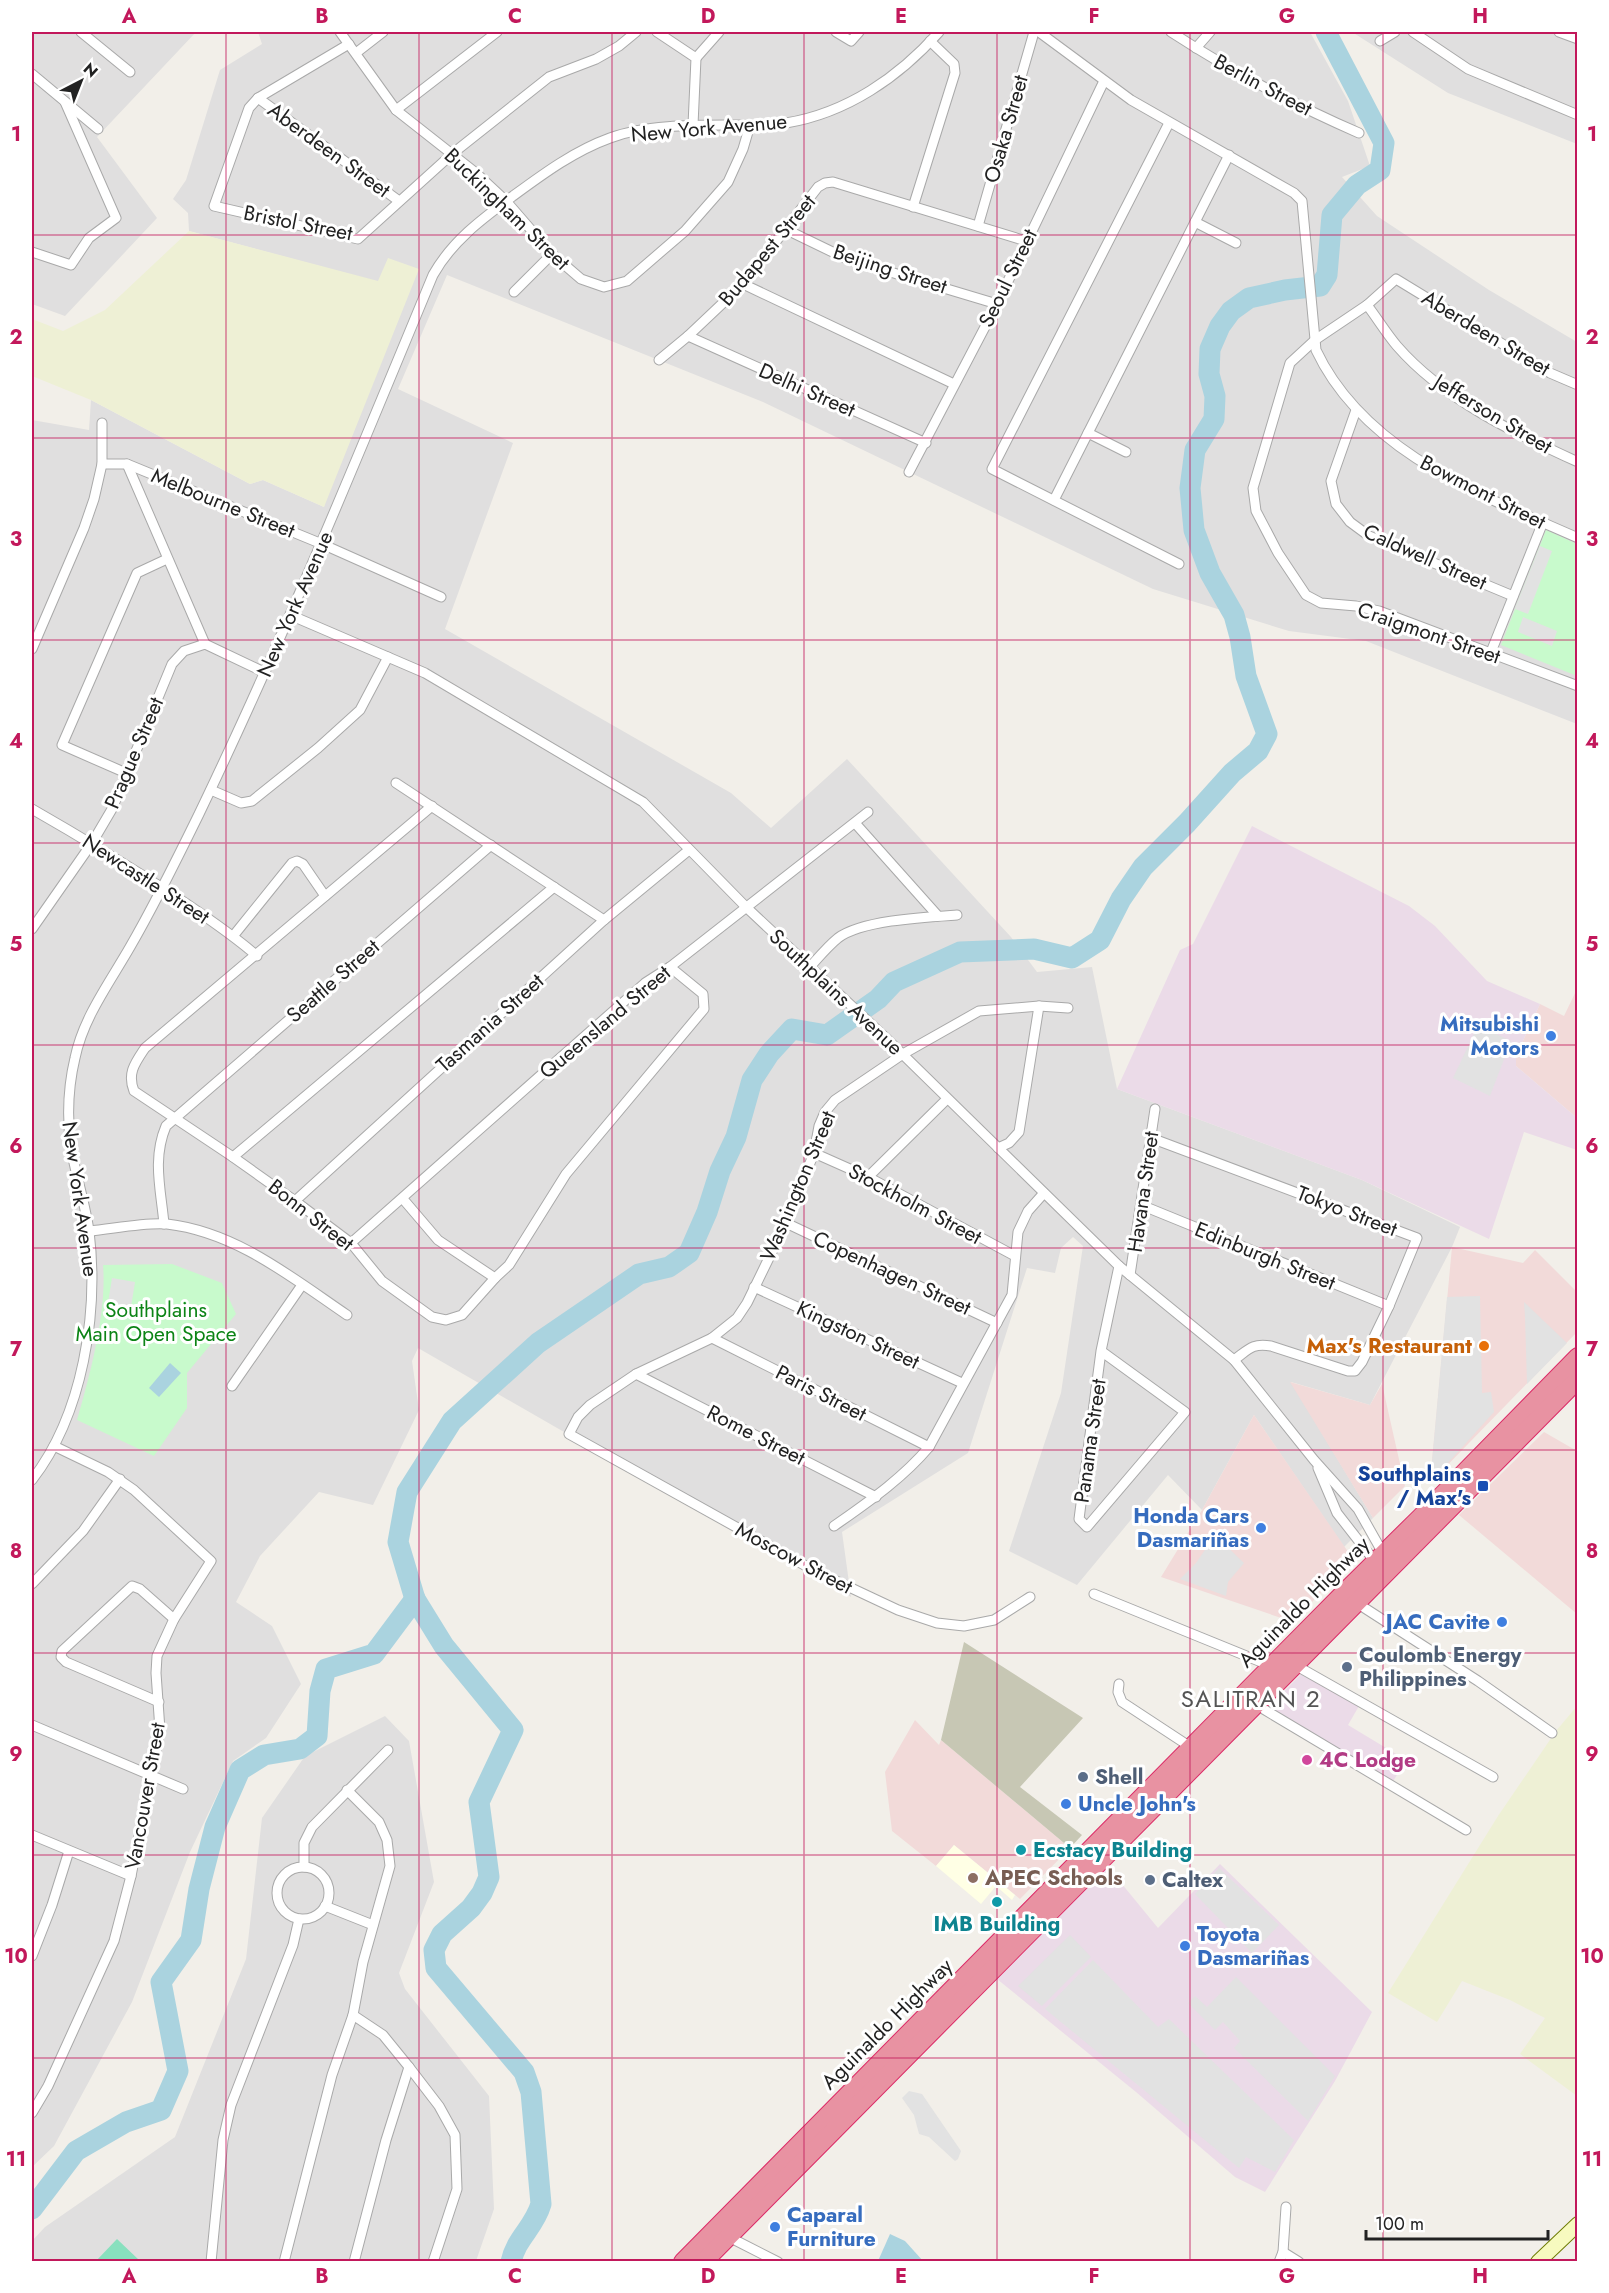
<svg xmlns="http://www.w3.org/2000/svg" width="1609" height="2293" viewBox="0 0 1609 2293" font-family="Jost,sans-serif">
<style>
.residential{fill:#e0dfdf}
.commercial{fill:#f2dad9}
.industrial{fill:#ebdbe8}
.education{fill:#ffffe5}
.construction{fill:#c7c7b4}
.farmland{fill:#eef0d5}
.park{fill:#c8facc}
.pitch{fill:#88e0be}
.parking{fill:#e2e2e2}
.water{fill:#aad3df}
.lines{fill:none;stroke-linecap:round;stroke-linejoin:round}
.river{stroke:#aad3df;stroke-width:21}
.street-casing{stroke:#a9a9a9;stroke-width:11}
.secondary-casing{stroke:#707d05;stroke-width:16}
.highway-casing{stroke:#dc2a67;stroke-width:20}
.street{stroke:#fff;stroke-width:9}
.secondary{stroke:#f7fabf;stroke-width:14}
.highway{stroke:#e892a2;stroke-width:18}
.grid{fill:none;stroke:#c2185b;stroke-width:1.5;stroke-opacity:0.55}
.shop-dot{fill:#3f7fe0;stroke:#fff;stroke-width:2}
.food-dot{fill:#e8710a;stroke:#fff;stroke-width:2}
.transit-dot{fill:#1a4fb4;stroke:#fff;stroke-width:2}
.service-dot{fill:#5c6f8a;stroke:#fff;stroke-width:2}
.hotel-dot{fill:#d1479c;stroke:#fff;stroke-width:2}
.culture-dot{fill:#0f9aa8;stroke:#fff;stroke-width:2}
.education-dot{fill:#8d6e63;stroke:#fff;stroke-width:2}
.labels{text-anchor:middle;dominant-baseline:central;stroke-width:6;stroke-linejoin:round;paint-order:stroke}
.street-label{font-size:21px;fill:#222;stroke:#fff}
.shop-label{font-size:21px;font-weight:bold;fill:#366cbe;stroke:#fff;text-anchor:end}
.park-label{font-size:21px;fill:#0c8416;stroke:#fff}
.food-label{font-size:21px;font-weight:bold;fill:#c56008;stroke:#fff;text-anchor:end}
.transit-label{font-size:21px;font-weight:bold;fill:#164399;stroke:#fff;text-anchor:end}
.service-label{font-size:21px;font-weight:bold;fill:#4e5e75;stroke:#fff;text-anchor:start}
.hotel-label{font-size:21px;font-weight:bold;fill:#b23c85;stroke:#fff;text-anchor:start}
.culture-label{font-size:21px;font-weight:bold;fill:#0d838f;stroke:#fff;text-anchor:start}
.education-label{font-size:21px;font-weight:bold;fill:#785e54;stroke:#fff;text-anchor:start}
.quarter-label{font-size:24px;letter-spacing:1.5px;fill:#555;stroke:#fff}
.neatline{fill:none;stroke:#c2185b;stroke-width:2}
.grid-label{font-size:20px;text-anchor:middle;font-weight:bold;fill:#c2185b}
</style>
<rect width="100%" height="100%" fill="#f2efe9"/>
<g class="residential">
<path d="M32 32H196L97 137 157 218 65 316 32 304Z"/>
<path d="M258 32H1310L1348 101 1370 166 1342 177 1377 216 1489 290 1577 342V724L1366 641 1289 631 1153 589 763 402 447 275 398 389 513 443 445 629 731 793 771 828 847 759 1011 937 1037 972 1092 967 1117 1089 1362 1180 1460 1227 1452 1247 1370 1405 1291 1382 1373 1518 1344 1547 1254 1415 1202 1510 1168 1475 1077 1585 1009 1551 1061 1393 1083 1246 1073 1237 1061 1248 1055 1273 1027 1268 968 1453 842 1532 851 1597 418 1348 412 1361 419 1410 373 1505 319 1492 260 1556 236 1602 272 1626 301 1684 266 1738 233 1761 190 1852 132 2002 54 2146 32 2167V420L89 430 91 400 250 484 263 480 324 507 378 282 189 231 188 213 173 199 186 180 220 70 262 44Z"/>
<path d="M1352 32H1577V144L1448 93Z"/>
<path d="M385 1716 409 1741 434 1882 399 1973 405 1989 489 2096 494 2209 476 2261 32 2262V2241L45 2227 175 2137 246 1959 262 1818 305 1756Z"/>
</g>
<g class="commercial">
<path d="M1577 989V1118L1516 1066V1056L1540 1004 1564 1016Z"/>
<path d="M1452 1247 1523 1263 1535 1250 1577 1292V1332L1430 1483Z"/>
<path d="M1290 1382 1370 1405 1382 1384 1405 1486 1373 1518Z"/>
<path d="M1254 1415 1353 1559 1293 1622 1161 1577 1202 1510Z"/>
<path d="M1544 1432 1577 1451V1614L1459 1515Z"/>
<path d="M915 1720 939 1745 941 1740 1070 1848 1020 1899 954 1845 936 1866 892 1831 885 1772Z"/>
</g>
<g class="industrial">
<path d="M1252 826 1409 906 1435 926 1487 981 1540 1004 1516 1056V1066L1577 1118V1150L1524 1132 1489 1239 1362 1180 1117 1089 1180 950 1193 944Z"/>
<path d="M1301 1674 1359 1706 1348 1725 1406 1760 1392 1783 1267 1709Z"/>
<path d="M1220 1864 1372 2012 1335 2081 1265 2192 1235 2177 1136 2092 997 1979 1108 1867 1158 1928Z"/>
</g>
<path class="education" d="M954 1845 1015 1895 1012 1900 996 1886 981 1904 936 1866Z"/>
<path class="construction" d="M964 1642 1083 1718 1020 1787 1082 1835 1070 1848 941 1740Z"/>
<g class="farmland">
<path d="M189 231 378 281 388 258 419 269 324 507 263 480 250 484 91 400 32 376V319L63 331 105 310Z"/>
<path d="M1577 1706V2096L1520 2054 1545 2018 1510 2000 1462 1981 1437 2022 1388 1993 1498 1816 1556 1731Z"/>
</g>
<g class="park">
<path d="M1546 530 1577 544V676L1501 645Z"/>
<path d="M172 1264 222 1283 236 1314 187 1373V1408L154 1456 77 1420C90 1375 107 1312 103 1265Z"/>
</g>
<path class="pitch" d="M117 2239 140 2261H96Z"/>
<g class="parking">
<path d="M1540 546 1552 551 1528 614 1515 609Z"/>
<path d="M1523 617 1557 631 1552 646 1518 632Z"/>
<path d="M1478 1025 1511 1041 1490 1096 1453 1078Z"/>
<path d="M112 1278 135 1282 131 1307 108 1303Z"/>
<path d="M1480 1296 1482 1393 1491 1392 1494 1412 1430 1483 1447 1297Z"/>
<path d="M1524 1302 1567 1343 1527 1384 1525 1317Z"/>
<path d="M1215 1535 1244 1563 1228 1582 1226 1596 1180 1579 1196 1563Z"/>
<path d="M1219 1868 1279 1925 1252 1953 1195 1894Z"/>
<path d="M1070 1935 1091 1957 1042 2006 1018 1986Z"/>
<path d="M1093 1960 1158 2027 1169 2019 1294 2140 1275 2172 1246 2157 1239 2168 1045 2009Z"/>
<path d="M1236 1977 1335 2076 1308 2121 1234 2048 1240 2041 1223 2022 1215 2030 1188 2003 1195 1996 1207 2007Z"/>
<path d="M909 2091 922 2094 961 2151 958 2159 955 2161 929 2137 919 2134 914 2115 902 2098Z"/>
</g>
<g class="water">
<path d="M170 1363 181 1373 159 1397 149 1388Z"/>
<path d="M890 2234 905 2241 923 2261H878Z"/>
</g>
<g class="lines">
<g class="river">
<path d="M32 2209 76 2151 126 2122 161 2110 178 2071 161 1982 191 1940 199 1889 215 1827 240 1770 264 1755 300 1749 317 1736 320 1691 326 1669 374 1654 415 1599"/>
<path d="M511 2262C516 2238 534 2228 541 2204L531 2092 524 2072 436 1968 434 1950 442 1934 471 1908 482 1893 489 1877 479 1802 513 1730 444 1646 415 1599 398 1542 407 1492 452 1421 538 1343 639 1274 669 1267 689 1253 707 1212 720 1171 736 1137 752 1080 769 1054 792 1029 827 1035 878 999 894 982 960 952 1034 949 1072 958 1100 940 1121 899 1143 867 1187 823 1232 773 1258 751 1267 734 1246 676 1240 637 1234 615 1210 573 1194 530 1190 488 1195 450 1214 419 1215 396 1209 374 1210 349 1220 326 1231 311 1249 298 1285 290 1320 286 1327 275 1332 215 1357 185 1380 170 1384 143 1326 32"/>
</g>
<g class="street-casing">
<g id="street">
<path d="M81 32 130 72"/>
<path d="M340 32 396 110 476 173 506 201 552 254 581 279 604 287 627 281 685 231 728 182 743 149 750 125"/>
<path d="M657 32 696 58 693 125"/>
<path d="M836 32 851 41 859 32"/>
<path d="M1039 32 1131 100 1294 193 1302 201 1316 350C1364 452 1481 495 1578 538"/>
<path d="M1171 32C1231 71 1292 104 1359 133"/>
<path d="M1413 32 1468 69 1578 115"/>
<path d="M1559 32 1578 39"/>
<path d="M1380 41 1395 32"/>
<path d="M349 44 258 98 249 108 214 206 358 239 452 154 549 77 596 59 619 46 636 32"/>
<path d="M1196 48 1210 32"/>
<path d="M356 53 383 32"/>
<path d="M696 58 719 32"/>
<path d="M32 74 98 129"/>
<path d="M258 98 399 201"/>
<path d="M396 110 497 32"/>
<path d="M1169 123 992 469 1179 564"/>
<path d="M913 207 955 73 954 64 930 41"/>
<path d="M1195 222 1236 243"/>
<path d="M978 226 1034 32"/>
<path d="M785 229 847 259 997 304"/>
<path d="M32 252 71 265 89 238 116 218 65 102"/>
<path d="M743 284 954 384"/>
<path d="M514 292 552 254"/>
<path d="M1367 305C1377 318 1386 333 1397 346 1443 399 1514 433 1578 462"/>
<path d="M688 336 926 443"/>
<path d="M659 360 688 336 743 284 818 187 825 183 833 182 1026 241"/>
<path d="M1578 385 1550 373 1396 279 1367 305 1315 340 1290 363 1253 488 1256 511 1278 553 1306 595 1321 603 1356 606 1379 611 1578 686"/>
<path d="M1356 410 1331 481 1336 504 1350 522 1369 536 1513 596"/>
<path d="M1088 433 1126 452"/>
<path d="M102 464H127L322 544 441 597"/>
<path d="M127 464 205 644"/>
<path d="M909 472 997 304 1104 81"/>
<path d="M1054 500 1229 155"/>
<path d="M290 615 425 673 643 802 746 907 887 1039 1119 1266 1234 1360 1314 1460 1358 1509 1384 1555"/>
<path d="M32 649 84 528 94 499 102 464V423"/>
<path d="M1491 652 1543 522"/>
<path d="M126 773 62 745 137 573 167 559"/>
<path d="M396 783 604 920"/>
<path d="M211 790 241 803 252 801 318 748 360 710 388 657"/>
<path d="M432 806 145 1048C135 1063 127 1073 134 1091L233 1157 295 1201 351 1243 382 1281 432 1317 446 1320 462 1315 495 1278 509 1265 566 1174 704 1009 703 994 670 967"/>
<path d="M32 809C81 837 130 867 178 898 206 917 232 934 257 956"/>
<path d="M855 823 938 916"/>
<path d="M32 929 92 843 112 809 172 664 184 651 205 644 266 673"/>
<path d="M234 935 292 863 297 861 303 864 325 896"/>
<path d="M809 968C818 958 828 946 838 938 862 920 927 917 957 915"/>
<path d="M1151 1138 1417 1238 1389 1306 1362 1362 1355 1371H1348L1271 1346C1252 1343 1249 1349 1234 1360"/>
<path d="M998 1148 1009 1143 1019 1132 1039 1006"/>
<path d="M814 1153 868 1177 1015 1256"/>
<path d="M233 1157 554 887"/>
<path d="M868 1177 947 1099"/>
<path d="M403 1199 438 1240 495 1278"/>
<path d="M295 1201 604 920 689 850"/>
<path d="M1141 1205 1389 1306"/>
<path d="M786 1223 997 1323"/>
<path d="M164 1224C161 1190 152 1159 166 1126L491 845"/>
<path d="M89 1231C112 1229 145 1222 167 1224 236 1232 291 1277 347 1315"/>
<path d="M351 1243 645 983 670 967 868 812"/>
<path d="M1130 1275 1155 1109"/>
<path d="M754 1287 962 1383"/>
<path d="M712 1338 929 1447"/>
<path d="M1101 1351 1185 1412 1087 1527 1079 1519 1101 1351 1119 1266"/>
<path d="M636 1374 876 1497"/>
<path d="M232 1386 302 1285"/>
<path d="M1318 1468 1337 1513 1376 1563"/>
<path d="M32 1480C83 1414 99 1313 89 1231 85 1203 76 1176 71 1148 67 1118 68 1087 75 1058 83 1018 110 982 130 947 155 904 177 859 199 814 284 637 358 456 433 275 452 241 482 219 513 196 543 174 574 151 610 138 644 125 691 125 727 125 746 125 767 126 786 123 847 113 899 77 939 32"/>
<path d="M834 1526C868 1502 902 1479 929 1447L1012 1295 1018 1232 1028 1211 1044 1193"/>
<path d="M32 1584 83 1531 120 1479"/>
<path d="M1094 1594 1271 1666"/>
<path d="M1030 1597 994 1620 964 1626 937 1623 898 1610 815 1571 569 1434 578 1417 590 1405 636 1374 712 1338 737 1318 747 1303 786 1223 814 1153 819 1126 825 1112 835 1100 903 1054 979 1011 1039 1006 1068 1008"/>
<path d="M1356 1599 1363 1607 1478 1681 1552 1733"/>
<path d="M1295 1665 1493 1777"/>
<path d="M1119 1684 1118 1692 1122 1702 1192 1748"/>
<path d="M159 1702 66 1662 61 1657 62 1651 132 1586 140 1589 174 1619"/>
<path d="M1257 1702 1265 1710 1466 1830"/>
<path d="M32 1725 183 1789"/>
<path d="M32 1835 131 1876"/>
<path d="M304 1867V1843L312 1827 388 1750"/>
<circle cx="303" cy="1893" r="26"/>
<path d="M325 1906 373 1925"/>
<path d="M32 1956 52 1905 69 1851"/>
<path d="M353 2015 383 2035 409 2067 386 2140 354 2262"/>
<path d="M409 2067 439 2106 455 2135 457 2189 433 2262"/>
<path d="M32 2113 48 2086 114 1941 131 1876 160 1730 156 1673 157 1656 174 1619 211 1561 134 1490 108 1472 54 1446"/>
<path d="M727 2236 778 2262"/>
<path d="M1283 2252 1299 2262"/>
<path d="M211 2262 223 2140 231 2105 293 1945 299 1919"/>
<path d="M284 2262 332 2075 353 2015 363 1962 390 1866 387 1840 379 1822 347 1790"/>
<path d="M1279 2262 1283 2252 1286 2207"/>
</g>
</g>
<g class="secondary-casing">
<path id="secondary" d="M1538 2262 1578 2224"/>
</g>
<g class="highway-casing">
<g id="highway">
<path d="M683 2262 1347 1590 1421 1517 1578 1357"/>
<path d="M703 2262 1578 1379"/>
</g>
</g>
<use href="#street" class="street"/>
<use href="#secondary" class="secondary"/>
<use href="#highway" class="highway"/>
</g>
<path class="grid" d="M226 32V2262M419 32V2262M612 32V2262M804 32V2262M997 32V2262M1190 32V2262M1383 32V2262M32 235H1578M32 438H1578M32 640H1578M32 843H1578M32 1045H1578M32 1248H1578M32 1450H1578M32 1653H1578M32 1855H1578M32 2058H1578"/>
<g class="shop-dot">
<circle cx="1551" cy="1036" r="6"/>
<circle cx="1261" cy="1528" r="6"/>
<circle cx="1502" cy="1622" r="6"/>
<circle cx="1066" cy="1804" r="6"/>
<circle cx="1185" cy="1946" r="6"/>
<circle cx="775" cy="2227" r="6"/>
</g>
<circle class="food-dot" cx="1484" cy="1346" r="6"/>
<rect class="transit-dot" x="1477" y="1480" width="12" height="12" rx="3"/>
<g class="service-dot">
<circle cx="1347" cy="1667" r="6"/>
<circle cx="1083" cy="1777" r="6"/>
<circle cx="1150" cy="1880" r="6"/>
</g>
<circle class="hotel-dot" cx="1307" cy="1760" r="6"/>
<g class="culture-dot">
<circle cx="1021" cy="1850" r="6"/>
<circle cx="997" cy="1902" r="6"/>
</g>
<circle class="education-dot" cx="973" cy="1878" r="6"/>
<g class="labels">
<g class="street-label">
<text transform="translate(1263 85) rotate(28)">Berlin Street</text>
<text transform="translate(709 128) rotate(-5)">New York Avenue</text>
<text transform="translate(1006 129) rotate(-74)">Osaka Street</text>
<text transform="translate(329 150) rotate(36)">Aberdeen Street</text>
<text transform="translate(507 209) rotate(44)">Buckingham Street</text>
<text transform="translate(298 223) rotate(11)">Bristol Street</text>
<text transform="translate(767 250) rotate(-50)">Budapest Street</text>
<text transform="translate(890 269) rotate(18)">Beijing Street</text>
<text transform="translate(1008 278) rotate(-64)">Seoul Street</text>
<text transform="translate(1486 333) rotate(31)">Aberdeen Street</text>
<text transform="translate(807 390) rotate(24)">Delhi Street</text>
<text transform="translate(1493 414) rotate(31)">Jefferson Street</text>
<text transform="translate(1483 492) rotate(27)">Bowmont Street</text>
<text transform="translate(223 503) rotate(22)">Melbourne Street</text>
<text transform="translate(1425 557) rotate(24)">Caldwell Street</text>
<text transform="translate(295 604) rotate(-66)">New York Avenue</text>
<text transform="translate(1429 633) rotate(19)">Craigmont Street</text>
<text transform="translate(134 753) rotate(-67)">Prague Street</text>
<text transform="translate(146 879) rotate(33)">Newcastle Street</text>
<text transform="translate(333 981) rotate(-41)">Seattle Street</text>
<text transform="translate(836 992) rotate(43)">Southplains Avenue</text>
<text transform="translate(605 1022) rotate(-40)">Queensland Street</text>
<text transform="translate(490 1023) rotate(-42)">Tasmania Street</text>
<text transform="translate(798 1186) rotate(-67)">Washington Street</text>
<text transform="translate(1143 1192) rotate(-82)">Havana Street</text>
<text transform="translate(80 1199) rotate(82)">New York Avenue</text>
<text transform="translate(915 1204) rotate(28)">Stockholm Street</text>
<text transform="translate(1347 1211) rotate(21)">Tokyo Street</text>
<text transform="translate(311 1215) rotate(38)">Bonn Street</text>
<text transform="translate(1265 1256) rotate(22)">Edinburgh Street</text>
<text transform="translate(892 1273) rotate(25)">Copenhagen Street</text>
<text transform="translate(858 1335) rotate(25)">Kingston Street</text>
<text transform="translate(821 1393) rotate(27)">Paris Street</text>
<text transform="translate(756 1435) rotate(27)">Rome Street</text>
<text transform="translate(1090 1441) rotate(-82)">Panama Street</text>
<text transform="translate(794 1558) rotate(28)">Moscow Street</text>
<text transform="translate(1304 1602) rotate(-45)">Aguinaldo Highway</text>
<text transform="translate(145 1796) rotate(-80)">Vancouver Street</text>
<text transform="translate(887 2024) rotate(-45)">Aguinaldo Highway</text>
</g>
<g class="shop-label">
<text x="1539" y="1024">Mitsubishi<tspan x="1539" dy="24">Motors</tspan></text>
<text x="1249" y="1516">Honda Cars<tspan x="1249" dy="24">Dasmariñas</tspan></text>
<text x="1490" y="1622">JAC Cavite</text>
<text x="1078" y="1804" text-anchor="start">Uncle John's</text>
<text x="1197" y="1934" text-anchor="start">Toyota<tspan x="1197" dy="24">Dasmariñas</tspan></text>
<text x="787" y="2215" text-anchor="start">Caparal<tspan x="787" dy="24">Furniture</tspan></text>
</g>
<g class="park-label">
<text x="156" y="1310">Southplains<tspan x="156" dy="24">Main Open Space</tspan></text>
</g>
<g class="food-label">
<text x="1472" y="1346">Max's Restaurant</text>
</g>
<g class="transit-label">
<text x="1471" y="1474">Southplains<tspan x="1471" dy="24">/ Max's</tspan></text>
</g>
<g class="service-label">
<text x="1359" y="1655">Coulomb Energy<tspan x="1359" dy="24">Philippines</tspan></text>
<text x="1095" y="1777">Shell</text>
<text x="1162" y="1880">Caltex</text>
</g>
<g class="hotel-label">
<text x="1319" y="1760">4C Lodge</text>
</g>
<g class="culture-label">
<text x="1033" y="1850">Ecstacy Building</text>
<text x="997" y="1924" text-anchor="middle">IMB Building</text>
</g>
<g class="education-label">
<text x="985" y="1878">APEC Schools</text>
</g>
<g class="quarter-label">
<text x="1251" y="1698">SALITRAN 2</text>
</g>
</g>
<rect width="1609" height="2293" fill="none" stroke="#ffffff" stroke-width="66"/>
<g transform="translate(81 81) rotate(42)" stroke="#ffffff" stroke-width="4.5" paint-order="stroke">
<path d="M0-4.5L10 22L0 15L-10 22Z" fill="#222222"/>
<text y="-9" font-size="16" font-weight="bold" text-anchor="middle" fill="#222222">N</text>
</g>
<path d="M1366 2230v9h182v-9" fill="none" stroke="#222222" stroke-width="3"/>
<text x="1375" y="2230" font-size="18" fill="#222222" stroke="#ffffff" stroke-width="4.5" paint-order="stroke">100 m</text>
<rect x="33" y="33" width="1543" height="2227" class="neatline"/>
<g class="grid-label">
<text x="129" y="23">A</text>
<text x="322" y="23">B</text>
<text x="515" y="23">C</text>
<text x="708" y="23">D</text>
<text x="901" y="23">E</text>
<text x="1094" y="23">F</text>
<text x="1287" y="23">G</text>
<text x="1480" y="23">H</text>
<text x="16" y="141">1</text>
<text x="1592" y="141">1</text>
<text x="16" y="344">2</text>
<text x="1592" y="344">2</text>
<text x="16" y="546">3</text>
<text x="1592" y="546">3</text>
<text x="16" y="748">4</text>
<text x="1592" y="748">4</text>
<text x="16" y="951">5</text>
<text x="1592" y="951">5</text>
<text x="16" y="1153">6</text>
<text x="1592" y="1153">6</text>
<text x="16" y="1356">7</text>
<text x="1592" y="1356">7</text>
<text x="16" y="1558">8</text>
<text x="1592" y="1558">8</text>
<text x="16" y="1761">9</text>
<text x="1592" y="1761">9</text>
<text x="16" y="1963">10</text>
<text x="1592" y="1963">10</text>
<text x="16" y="2166">11</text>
<text x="1592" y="2166">11</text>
<text x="129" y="2283">A</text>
<text x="322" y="2283">B</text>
<text x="515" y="2283">C</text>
<text x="708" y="2283">D</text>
<text x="901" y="2283">E</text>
<text x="1094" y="2283">F</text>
<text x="1287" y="2283">G</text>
<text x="1480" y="2283">H</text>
</g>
</svg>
